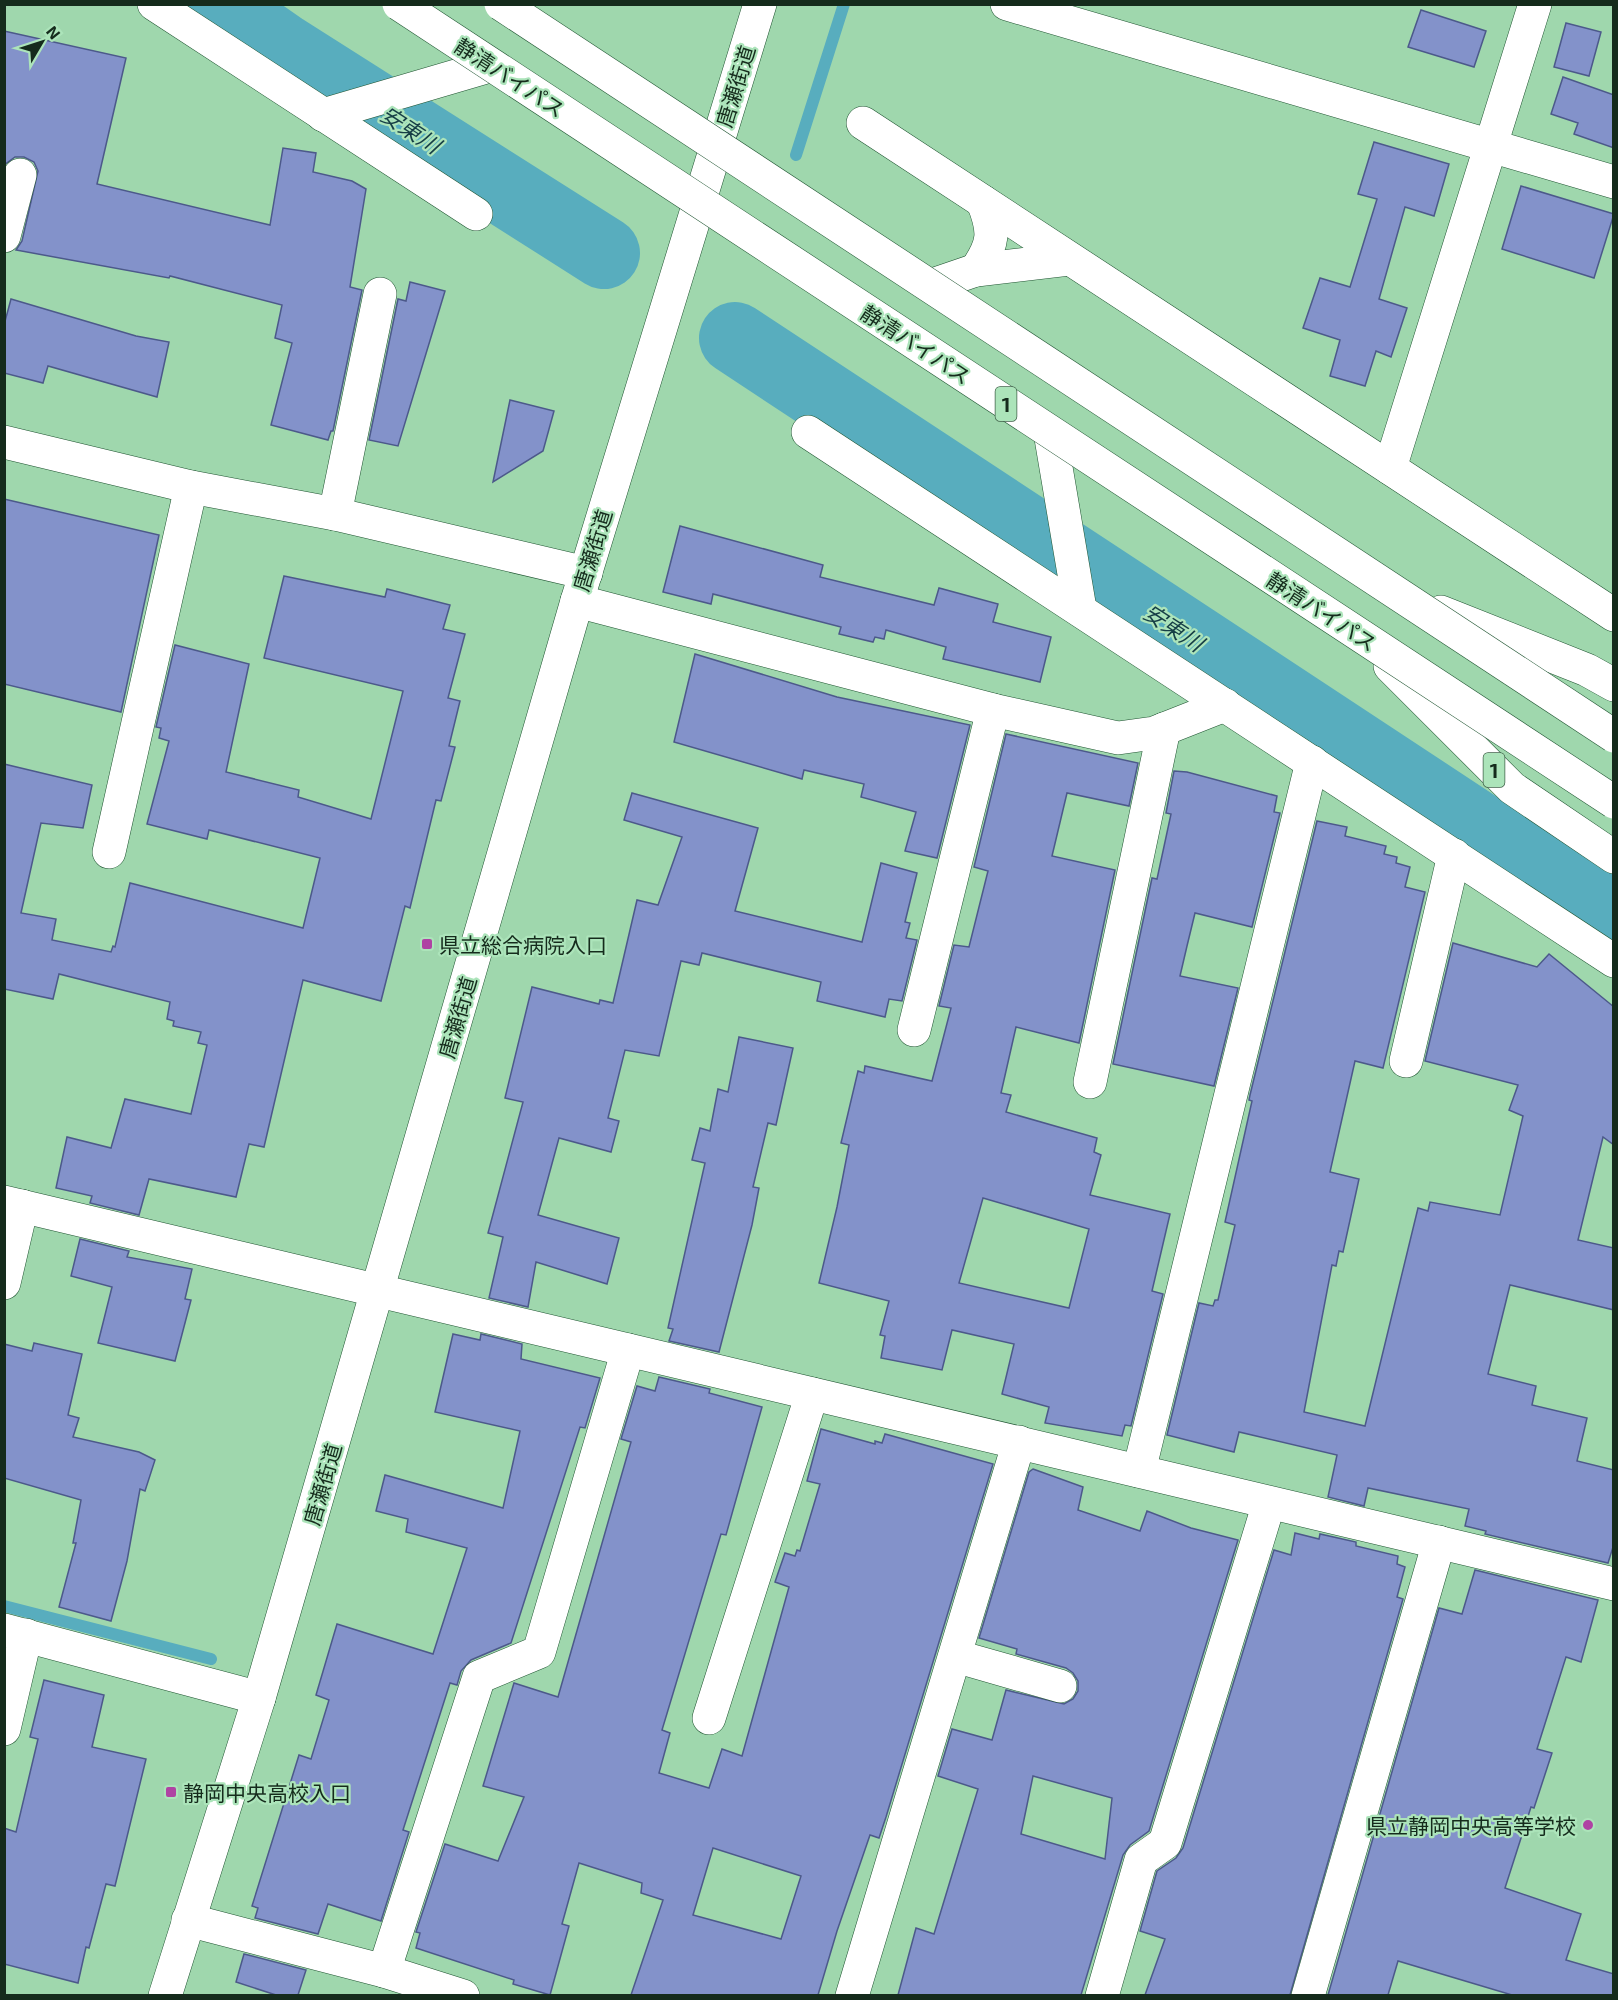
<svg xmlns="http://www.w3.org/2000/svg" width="1618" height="2000" viewBox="0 0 1618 2000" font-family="'Exo 2','Noto Sans JP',sans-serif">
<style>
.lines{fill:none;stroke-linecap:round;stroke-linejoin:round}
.stream{stroke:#58adbe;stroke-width:12}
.river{stroke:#58adbe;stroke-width:72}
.building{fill:#8392ca;stroke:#4c598a;stroke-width:1.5;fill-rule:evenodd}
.minor-casing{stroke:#1f5431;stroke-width:34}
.tertiary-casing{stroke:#1f5431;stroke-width:34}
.motorway-casing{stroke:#1f5431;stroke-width:34}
.minor{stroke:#fff;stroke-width:33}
.tertiary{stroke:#fff;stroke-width:33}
.motorway{stroke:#fff;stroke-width:33}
.motorway-bridge-casing{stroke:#1f5431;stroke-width:34;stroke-linecap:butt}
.motorway-bridge{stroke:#fff;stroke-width:33}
.poi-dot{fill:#af43a3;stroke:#ace4ba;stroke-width:2}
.labels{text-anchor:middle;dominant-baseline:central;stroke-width:4.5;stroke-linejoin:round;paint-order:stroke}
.shield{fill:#ace4ba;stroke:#42624b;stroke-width:1.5}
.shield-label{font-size:20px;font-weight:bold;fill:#152b1c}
.street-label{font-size:21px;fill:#152b1c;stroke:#ace4ba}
.poi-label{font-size:21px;fill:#152b1c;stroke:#ace4ba;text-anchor:start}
.water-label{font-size:22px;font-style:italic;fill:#163e46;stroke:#ace4ba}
</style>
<rect width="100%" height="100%" fill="#9fd7ad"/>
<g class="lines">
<g class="stream">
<path d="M796 155 844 4"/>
<path d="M4 1606 211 1659"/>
</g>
<g class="river">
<path d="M218 4 284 50 604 253"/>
<path d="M735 338 1614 917"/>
</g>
</g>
<g class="building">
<path d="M1421 10 1486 31 1474 67 1408 47Z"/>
<path d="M1566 23 1601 32 1589 76 1554 67Z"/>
<path d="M4 31 126 58 97 184 270 225 283 148 316 153 313 172 352 181 366 189 350 287 362 290 333 431H331L328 440 271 425 292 343 275 338 282 305 170 276 169 278 16 250 22 241 38 171 34 162 24 157H15L4 165Z"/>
<path d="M1563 77 1614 95V148L1574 134 1578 123 1551 114Z"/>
<path d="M1374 142 1449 164 1434 216 1405 207 1379 299 1407 308 1391 357 1376 351 1365 386 1330 376 1340 340 1303 328 1320 278 1350 287 1377 199 1358 194Z"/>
<path d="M1521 186 1614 214 1594 278 1502 249Z"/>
<path d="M410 282 445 291 398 446 369 440 398 299 406 301Z"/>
<path d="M11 299 136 336 169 342 157 397 48 366 43 383 4 373V325Z"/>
<path d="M510 400 554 411 543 451 493 482Z"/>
<path d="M4 499 159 535 121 712 4 684Z"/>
<path d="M680 526 823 565 820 577 934 605 939 588 998 604 993 622 1051 637 1040 682 943 659 946 647 886 630 884 639 875 637 873 642 839 634 841 627 713 594 711 604 663 592Z"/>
<path d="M284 576 385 597 387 589 450 605 443 629 465 634 448 698 460 701 449 746 455 747 441 801 436 800 410 908 405 906 381 1001 303 980 264 1147 249 1144 236 1197 149 1179 139 1215 90 1203 92 1196 56 1188 67 1137 111 1148 125 1099 191 1114 207 1045 198 1043 201 1032 173 1026 174 1021 167 1019 170 1002 59 974 53 999 4 989V764L92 785 83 828 41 823 21 913 56 919 52 940 111 952 113 946 115 947 130 883 303 928 320 858 209 830 207 839 147 824 169 741 159 738 161 728 156 727 175 645 249 664 226 772 299 790 298 797 371 819 403 691 264 658Z"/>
<path d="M695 654 837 697 970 725 937 858 905 851 916 812 861 797 864 784 804 770 802 779 674 742Z"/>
<path d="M1006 734 1138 763 1129 806 1067 793 1052 856 1115 870 1079 1043 1016 1027 1001 1093 1011 1095 1006 1112 1097 1138 1094 1152 1101 1155 1090 1195 1170 1214 1152 1291 1163 1294 1131 1426 1125 1425 1122 1436 1045 1423 1049 1407 1002 1394 1014 1344 952 1330 942 1370 881 1358 885 1336 880 1335 889 1301 819 1283 837 1207 849 1145 841 1143 858 1071 864 1073 865 1066 932 1081 951 1008 939 1006 954 945 969 947 988 871 974 867ZM983 1198 1089 1229 1069 1308 959 1283Z"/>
<path d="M1174 771 1187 772 1277 796 1274 812 1280 813 1252 927 1195 913 1187 946 1180 976 1238 988 1214 1086 1113 1064 1152 878 1157 879 1171 814 1166 813Z"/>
<path d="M632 793 758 828 735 911 862 942 881 863 917 873 905 922 910 923 906 938 917 940 902 1001 889 999 885 1017 817 1001 821 982 702 953 699 965 681 961 659 1056 625 1050 608 1118 619 1121 611 1152 559 1138 538 1215 619 1238 607 1284 536 1262 528 1307 489 1298 503 1237 488 1233 523 1102 505 1098 532 987 599 1004 600 1000 613 1003 637 900 658 905 682 837 624 820Z"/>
<path d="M1317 821 1347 827 1345 836 1386 846 1384 854 1397 857 1396 863 1410 867 1405 887 1425 892 1383 1068 1355 1061 1330 1172 1359 1179 1343 1252 1339 1251 1336 1266 1332 1265 1304 1412 1365 1426 1418 1208 1428 1211 1430 1202 1500 1215 1523 1116 1509 1110 1518 1085 1425 1061 1453 943 1537 967 1549 954 1614 1007V1145L1603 1137 1578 1240 1614 1248V1310L1510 1285 1488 1374 1536 1386 1532 1405 1587 1418 1577 1461 1614 1470V1544L1608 1563 1485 1534 1486 1531 1465 1526 1469 1509 1368 1488 1364 1506 1328 1497 1337 1455 1239 1432 1234 1452 1167 1435 1199 1303 1213 1306 1215 1300H1218L1235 1225 1225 1222 1252 1101 1249 1100 1250 1095Z"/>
<path d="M739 1037 793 1048 776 1125 768 1123 753 1187 759 1188 752 1225 719 1352 669 1341 673 1329 668 1328 705 1163 692 1160 700 1128 710 1131 718 1089 728 1092Z"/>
<path d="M80 1239 129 1251 127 1257 192 1269 185 1299 191 1300 175 1361 98 1343 112 1287 71 1276Z"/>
<path d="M453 1334 480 1340 481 1334 522 1344 521 1359 600 1378 585 1428 580 1427 511 1643 471 1660 461 1671 457 1685 450 1683 403 1830 409 1832 381 1921 328 1904 318 1934 255 1918 258 1908 252 1906 299 1755 311 1759 329 1700 316 1695 337 1624 433 1654 467 1548 406 1532 408 1519 376 1511 385 1475 503 1508 520 1431 435 1412Z"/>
<path d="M34 1343 82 1354 68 1415 79 1418 73 1437 139 1452 155 1460 145 1491 140 1489 127 1561 111 1621 59 1607 76 1543H73L81 1500 4 1478V1344L32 1351Z"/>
<path d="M659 1377 710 1389 709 1393 762 1407 726 1535 721 1534 662 1730 670 1733 659 1773 709 1788 722 1749 742 1756 789 1587 775 1582 785 1553 795 1556 797 1550 800 1551 820 1484 807 1481 821 1429 875 1444V1441L882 1443 885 1434 993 1464 886 1817 879 1838 870 1835 837 1931 818 1995H631L663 1900 641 1893 642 1883 579 1863 562 1924 569 1926 550 1995 513 1984 514 1980 416 1948 420 1933 416 1932 445 1844 498 1861 524 1797 483 1786 514 1683 558 1697 631 1442 621 1439 637 1386 655 1391ZM713 1848 801 1876 781 1939 693 1915Z"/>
<path d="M1033 1469 1083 1487 1078 1510 1140 1531 1147 1511 1191 1528 1238 1540 1149 1831 1130 1845 1123 1855 1081 1995H898L916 1928 934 1934 978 1789 938 1776 952 1729 992 1740 1006 1690 1064 1704 1073 1699 1078 1691V1681L1073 1673 1066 1668 1016 1654 1017 1649 979 1638 1029 1472ZM1033 1776 1112 1798 1105 1859 1021 1834Z"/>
<path d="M1295 1533 1319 1539 1320 1534 1356 1542V1546L1398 1556 1397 1564 1405 1567 1397 1597 1403 1599 1290 1995H1145L1165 1939 1140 1931 1157 1871 1176 1858 1183 1848 1274 1550 1291 1555Z"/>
<path d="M1475 1570 1598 1600 1581 1662 1566 1657 1537 1749 1552 1753 1534 1808 1531 1807 1505 1888 1581 1914 1566 1960 1614 1974V1995H1512L1398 1961 1388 1995H1328L1439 1608 1462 1614Z"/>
<path d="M44 1680 104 1695 92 1747 146 1759 115 1886 106 1884 89 1948 86 1947 78 1983 4 1964V1828L16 1832 38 1739 30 1737Z"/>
<path d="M244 1954 306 1970 298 1995H276L236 1982Z"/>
</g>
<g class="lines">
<g class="minor-casing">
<g id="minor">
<path d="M154 4 476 214"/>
<path d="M1007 4 1614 182"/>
<path d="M323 115 483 68"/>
<path d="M863 123 1614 615"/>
<path d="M4 236 20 175"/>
<path d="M976 270C994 244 995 232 983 202"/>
<path d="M935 284 976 270 1069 259"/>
<path d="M808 432 1614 961"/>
<path d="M1051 438 1080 609"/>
<path d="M4 442 191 487 335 514 586 573"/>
<path d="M1390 468 1535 4"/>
<path d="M335 514 380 294"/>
<path d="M577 601 993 710 1118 738 1154 733 1225 705"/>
<path d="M109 852 191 487"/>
<path d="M914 1030 993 710"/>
<path d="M1406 1061 1454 855"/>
<path d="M1090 1082 1164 729"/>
<path d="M4 1202 1614 1584"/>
<path d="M4 1283 22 1206"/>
<path d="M1139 1471 1312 762"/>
<path d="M4 1630 259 1698"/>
<path d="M955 1656 1060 1686"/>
<path d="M709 1718 812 1394"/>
<path d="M4 1729 26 1635"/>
<path d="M188 1920 384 1971 463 1996"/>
<path d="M384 1971 479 1677 539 1652 628 1350"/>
<path d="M852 1996 1019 1442"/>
<path d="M1102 1996 1141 1860 1165 1843 1269 1503"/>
<path d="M1308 1996 1439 1542"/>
</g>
</g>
<g class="tertiary-casing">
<path id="tertiary" d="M165 1996 259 1698 577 601 760 4"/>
</g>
<g class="motorway-casing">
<g id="motorway">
<path d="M1441 612 1587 670 1614 685"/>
<path d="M1390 666 1512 788 1614 857"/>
</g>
</g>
<use href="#minor" class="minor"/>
<use href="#tertiary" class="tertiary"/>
<use href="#motorway" class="motorway"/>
<g class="motorway-bridge-casing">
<g id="motorway-bridge">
<path d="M399 4 1614 802"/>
<path d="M501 4 1614 736"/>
</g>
</g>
<use href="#motorway-bridge" class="motorway-bridge"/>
</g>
<g class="poi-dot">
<rect x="421" y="938" width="12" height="12" rx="3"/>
<rect x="165" y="1786" width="12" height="12" rx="3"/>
<circle cx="1588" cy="1825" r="6"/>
</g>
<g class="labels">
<g class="shield">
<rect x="995.5" y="387" width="21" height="34" rx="4.5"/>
<rect x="1483.5" y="753" width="21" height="34" rx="4.5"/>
</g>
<g class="shield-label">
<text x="1006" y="404">1</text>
<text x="1494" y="770">1</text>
</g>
<g class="street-label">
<text transform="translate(510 77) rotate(33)">静清バイパス</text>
<text transform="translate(735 86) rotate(-73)">唐瀬街道</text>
<text transform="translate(916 344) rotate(33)">静清バイパス</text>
<text transform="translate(592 550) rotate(-73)">唐瀬街道</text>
<text transform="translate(1322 611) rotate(33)">静清バイパス</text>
<text transform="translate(457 1017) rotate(-74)">唐瀬街道</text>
<text transform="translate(322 1484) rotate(-74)">唐瀬街道</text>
</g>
<g class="poi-label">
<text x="439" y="944">県立総合病院入口</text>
<text x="183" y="1792">静岡中央高校入口</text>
<text x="1576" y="1825" text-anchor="end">県立静岡中央高等学校</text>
</g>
<g class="water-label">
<text transform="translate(411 129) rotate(33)">安東川</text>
<text transform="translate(1174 627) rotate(33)">安東川</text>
</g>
</g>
<rect width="1618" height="2000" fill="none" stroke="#152b1c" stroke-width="12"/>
<g transform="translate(42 42) rotate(51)" stroke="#ace4ba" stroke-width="4.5" paint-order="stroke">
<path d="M0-4.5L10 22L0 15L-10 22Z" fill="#152b1c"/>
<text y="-9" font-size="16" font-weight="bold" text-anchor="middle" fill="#152b1c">N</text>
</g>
</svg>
